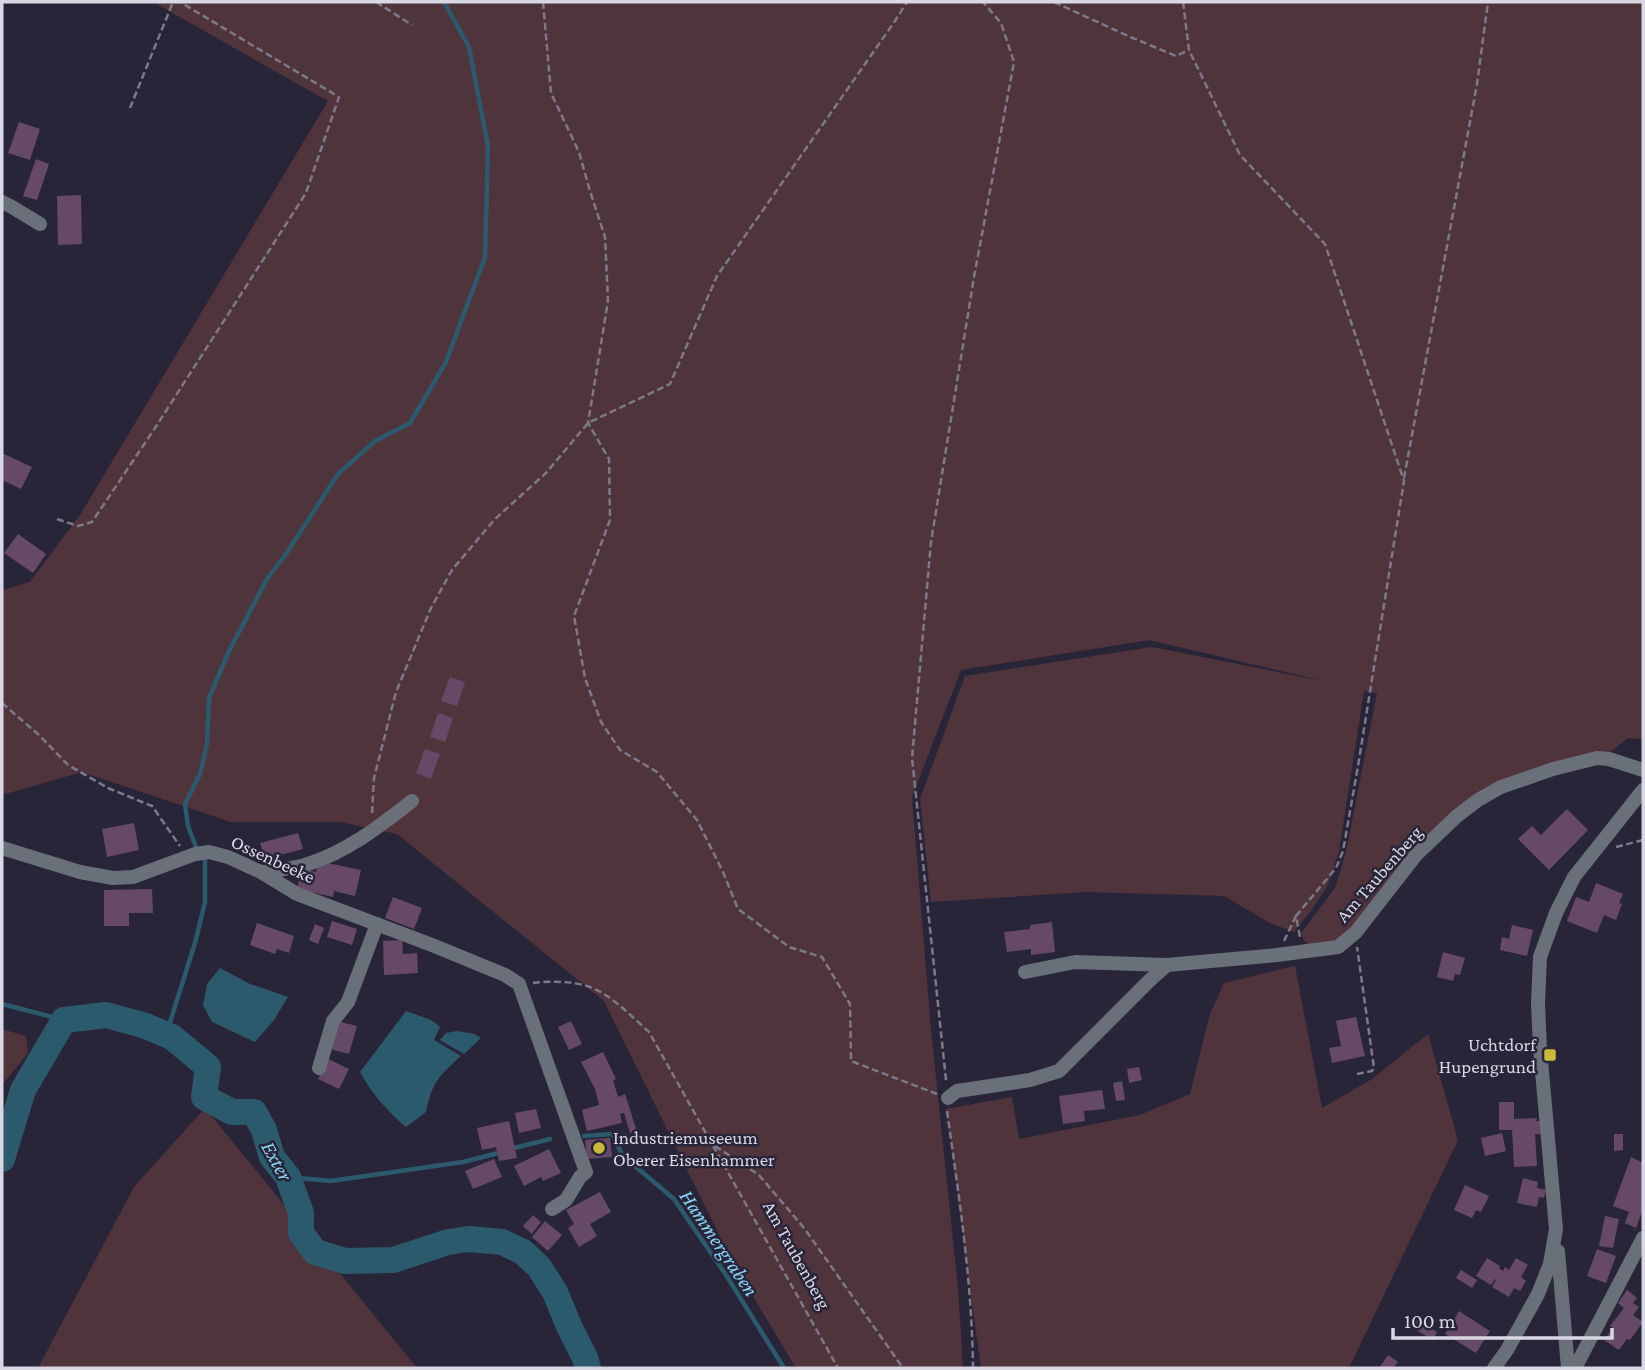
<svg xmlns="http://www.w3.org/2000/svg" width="1645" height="1370" viewBox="0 0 1645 1370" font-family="'Crimson Pro',serif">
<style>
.green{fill:#50343c}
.water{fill:#2c5a6d}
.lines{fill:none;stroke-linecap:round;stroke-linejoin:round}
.stream{stroke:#2c5a6d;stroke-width:4.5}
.river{stroke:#2c5a6d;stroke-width:26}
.building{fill:#664966}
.path{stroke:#7c7989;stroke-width:2.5;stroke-dasharray:7 3.5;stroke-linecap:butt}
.minor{stroke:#6a7079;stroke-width:14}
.poi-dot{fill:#cbba39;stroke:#292539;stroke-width:2.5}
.labels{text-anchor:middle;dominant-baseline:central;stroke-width:5;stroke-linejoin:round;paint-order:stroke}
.street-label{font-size:19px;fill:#d9d7e4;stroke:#292539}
.poi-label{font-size:19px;fill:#d9d7e4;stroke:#292539;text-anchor:end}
.water-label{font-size:21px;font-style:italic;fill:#88d5f5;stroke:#292539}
</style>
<rect width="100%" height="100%" fill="#292539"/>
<g class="green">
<path d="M153 2H1643V739L1628 738 1606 755 1477 798 1337 943 1311 947 1304 940 1301 933 1335 888 1346 852 1377 693 1364 691 1339 851 1328 885 1313 908 1294 932 1270 923 1224 896 1086 892 931 902 920 799 965 676 1152 647 1328 682 1149 640 961 670 912 797 931 1030 958 1288 963 1368H796L733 1263 604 1001 397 834 340 822H231L82 772 2 795V590L30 582 80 515 328 101Z"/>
<path d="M1295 966 1322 1108 1372 1079 1428 1034 1458 1140 1349 1368H981L946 1109 1012 1097 1019 1139 1140 1115 1190 1094 1210 1014 1224 983Z"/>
<path d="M2 1029 26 1036 28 1053 2 1085Z"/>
<path d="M205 1108 417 1368H38L134 1187Z"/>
</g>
<g class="water">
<path d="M220 968 250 984 288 997 274 1020 255 1042 212 1022 203 1005 207 984Z"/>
<path d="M406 1011 431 1020 440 1027 434 1040 461 1056C439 1076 432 1082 426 1112L406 1127C387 1111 372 1094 360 1072Z"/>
<path d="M457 1031 474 1034 481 1038 464 1054 440 1040 446 1033Z"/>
</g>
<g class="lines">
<g class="stream">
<path d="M196 847 188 826 185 804 200 774 207 744 209 698 229 651 267 579 286 554 338 474 375 441 410 423 446 362 485 257 488 146 469 47 444 2"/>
<path d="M2 1004 64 1020"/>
<path d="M166 1035 195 943 205 902V859"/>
<path d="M584 1136 613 1134 622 1155 674 1199 726 1275 784 1368"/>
<path d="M510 1149 550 1139"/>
<path d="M288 1177 331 1181 463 1162 502 1152"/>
</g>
<path class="river" d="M2 1159 23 1090 64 1020 106 1015 143 1025 172 1037 208 1067 204 1097 232 1112H254L264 1130 272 1157 288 1177 301 1213V1233L315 1252 345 1261 393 1260 448 1242 469 1239 502 1242 523 1252 539 1267 555 1292 569 1326 585 1358 588 1368"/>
</g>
<g class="building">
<path d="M19 122 40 129 30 160 8 153Z"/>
<path d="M36 159 49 164 37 200 23 196Z"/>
<path d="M81 195 82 244 58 245 57 196Z"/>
<path d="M2 453 32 467 21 489 2 480Z"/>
<path d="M18 534 46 554 33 573 4 553Z"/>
<path d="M450 677 465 682 457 706 441 701Z"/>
<path d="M438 713 453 718 445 742 430 737Z"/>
<path d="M425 749 440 754 431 779 416 773Z"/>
<path d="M1567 809 1588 830 1549 870 1518 839 1532 826 1541 835Z"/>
<path d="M134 823 139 850 107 857 102 829Z"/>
<path d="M298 833 303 849 265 859 260 843Z"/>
<path d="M318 861 361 870 355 896 334 891 333 897 297 889 302 869 316 872Z"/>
<path d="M1596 883 1623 894 1619 903 1622 904 1616 920 1604 915 1597 933 1567 921 1576 897 1589 902Z"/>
<path d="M152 889 153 913H129V926H104V890Z"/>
<path d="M393 897 422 908 414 929 385 918Z"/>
<path d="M332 921 357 929 352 945 327 937Z"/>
<path d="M1052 922 1055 952 1031 955V949L1007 952 1004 932 1030 929V925Z"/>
<path d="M257 923 294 936 289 953 277 949 275 954 250 945Z"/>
<path d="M315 924 324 928 318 944 309 940Z"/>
<path d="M1512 925 1533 930 1527 956 1500 950 1502 937 1509 939Z"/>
<path d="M402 940 403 954 417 953 418 973 384 975 383 941Z"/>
<path d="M1443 952 1465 958 1460 975 1455 974 1453 981 1437 977Z"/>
<path d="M1356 1017 1365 1056 1332 1063 1329 1048 1341 1046 1336 1021Z"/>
<path d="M337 1021 357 1026 349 1054 330 1049Z"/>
<path d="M571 1021 582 1044 569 1050 558 1027Z"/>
<path d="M603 1052 616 1079 613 1080 618 1097 625 1094 637 1132 630 1133 624 1113 620 1114 622 1123 587 1131 582 1110 599 1105 595 1089 581 1062Z"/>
<path d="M328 1059 349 1069 339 1089 318 1079Z"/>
<path d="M1139 1067 1142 1080 1129 1083 1127 1069Z"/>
<path d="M1122 1081 1125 1100 1116 1101 1113 1083Z"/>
<path d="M1102 1090 1105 1109 1084 1111 1085 1121 1063 1124 1059 1096Z"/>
<path d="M1499 1102H1514V1119L1537 1118 1536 1121H1542V1134H1535L1537 1166 1514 1167 1512 1130H1499Z"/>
<path d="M536 1109 541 1128 519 1133 515 1113Z"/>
<path d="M509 1121 517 1158 499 1161 496 1147 482 1150 477 1128Z"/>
<path d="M1502 1133 1506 1151 1485 1156 1481 1138Z"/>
<path d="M1614 1134H1623V1150L1614 1151Z"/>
<path d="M610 1138 612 1157 587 1159 585 1140Z"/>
<path d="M549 1149 561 1173 543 1181 541 1177 524 1186 514 1166Z"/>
<path d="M1631 1157 1643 1163V1209L1636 1228 1625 1223 1629 1212 1613 1206Z"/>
<path d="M494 1159 502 1177 473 1189 465 1171Z"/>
<path d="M1523 1178 1538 1182 1537 1188 1546 1190 1544 1198 1539 1197 1537 1207 1517 1203Z"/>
<path d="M1465 1185 1489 1196 1481 1212 1476 1210 1472 1218 1454 1210Z"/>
<path d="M600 1192 611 1212 590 1224 597 1236 579 1247 568 1228 574 1224 566 1210Z"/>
<path d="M533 1215 541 1222 532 1234 523 1226Z"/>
<path d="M1605 1216 1619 1219 1613 1248 1599 1246Z"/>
<path d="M545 1221 562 1235 548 1251 532 1237Z"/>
<path d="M1597 1249 1616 1256 1606 1283 1587 1276Z"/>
<path d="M1487 1258 1500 1266 1499 1268 1503 1271 1505 1267 1509 1270 1516 1258 1528 1265 1521 1277 1526 1281 1520 1291 1514 1288 1509 1297 1492 1287 1496 1280 1495 1279 1491 1285 1476 1276Z"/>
<path d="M1461 1270 1477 1280 1472 1288 1456 1278Z"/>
<path d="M1627 1290 1637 1298 1633 1303 1639 1307 1633 1315 1643 1322 1630 1340 1627 1339 1619 1350 1604 1340 1613 1328 1610 1326 1624 1308 1618 1303Z"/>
<path d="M1459 1311 1490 1331 1476 1353 1445 1334Z"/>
<path d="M1415 1319 1437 1332 1433 1340 1411 1327Z"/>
<path d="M1388 1355 1398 1362 1393 1368H1379Z"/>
</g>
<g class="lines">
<g class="path">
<path d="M376 2 412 25"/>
<path d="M543 2 551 93 579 152 590 191 605 237 608 301 588 423 609 459 610 520 574 616 585 678 601 722 620 750 657 772 697 820 723 872 738 909 789 947 822 957 850 1004 851 1061 937 1094"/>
<path d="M1054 2 1128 36 1176 56 1189 50"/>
<path d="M1183 2 1189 50 1240 155 1325 244 1404 481 1358 766 1343 851 1336 868 1296 916 1300 937"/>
<path d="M130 108 173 2"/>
<path d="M1404 478 1477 84 1488 2"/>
<path d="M57 519 78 526 92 522 155 428 306 193 339 97 180 2"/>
<path d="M2 703 39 735 68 765 108 788 152 806 180 846"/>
<path d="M372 813 374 778 396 692 431 608 452 570 495 519 546 473 588 423 670 384 717 276 895 21 907 2"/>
<path d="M1616 847 1643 840"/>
<path d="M1284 941 1296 916"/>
<path d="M533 983C550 981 570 981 587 986 611 994 631 1016 649 1032L838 1368"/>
<path d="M1357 1074 1372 1071 1374 1068 1357 947"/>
<path d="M946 1080 912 758 931 542 974 277 1014 62 1001 23 983 2"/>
<path d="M947 1111C959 1196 972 1282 973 1368"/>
<path d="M715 1146 759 1175 804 1228 903 1368"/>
</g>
<g class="minor">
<path d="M2 202 12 207 40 224"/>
<path d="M2 848 80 872 113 878 133 877 195 854 209 852 228 857 261 872 297 894 432 945 505 975 519 984 586 1172 580 1177 566 1200 552 1209"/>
<path d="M261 872C276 870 291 869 305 865 345 853 379 827 412 801"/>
<path d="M1025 972 1075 962 1167 965 1277 955 1338 947 1356 932 1416 855 1457 816 1478 800 1501 787 1553 769 1597 758 1609 759 1643 770"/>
<path d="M319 1068 333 1021 348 1002 377 924"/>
<path d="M948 1098 957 1091 1030 1080 1059 1071 1150 980 1167 965"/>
<path d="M1558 1251 1568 1368"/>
<path d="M1494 1368 1507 1350 1538 1294 1550 1264 1556 1229 1540 1049 1538 1003 1540 957 1556 913 1574 877 1643 790"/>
<path d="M1575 1368 1643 1238"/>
</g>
</g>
<g class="poi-dot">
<rect x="1543" y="1048" width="14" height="14" rx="3.5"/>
<circle cx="599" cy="1148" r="7"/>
</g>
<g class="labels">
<g class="street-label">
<text transform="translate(273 859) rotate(25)">Ossenbeeke</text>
<text transform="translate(1379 874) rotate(-49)">Am Taubenberg</text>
<text transform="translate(797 1255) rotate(61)">Am Taubenberg</text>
</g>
<g class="poi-label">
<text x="1536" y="1044">Uchtdorf<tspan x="1536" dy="22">Hupengrund</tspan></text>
<text x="613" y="1137" text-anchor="start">Industriemuseeum<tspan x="613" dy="22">Oberer Eisenhammer</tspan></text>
</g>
<g class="water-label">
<text transform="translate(277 1161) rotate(61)">Exter</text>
<text transform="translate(719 1243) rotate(56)">Hammergraben</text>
</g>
</g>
<rect width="1645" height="1370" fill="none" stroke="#d9d7e4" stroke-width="7"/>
<path d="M1393 1328v10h219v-10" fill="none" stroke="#d9d7e4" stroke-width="3.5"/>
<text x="1404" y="1328" font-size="21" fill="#d9d7e4" stroke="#292539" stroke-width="5" paint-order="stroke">100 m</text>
</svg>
